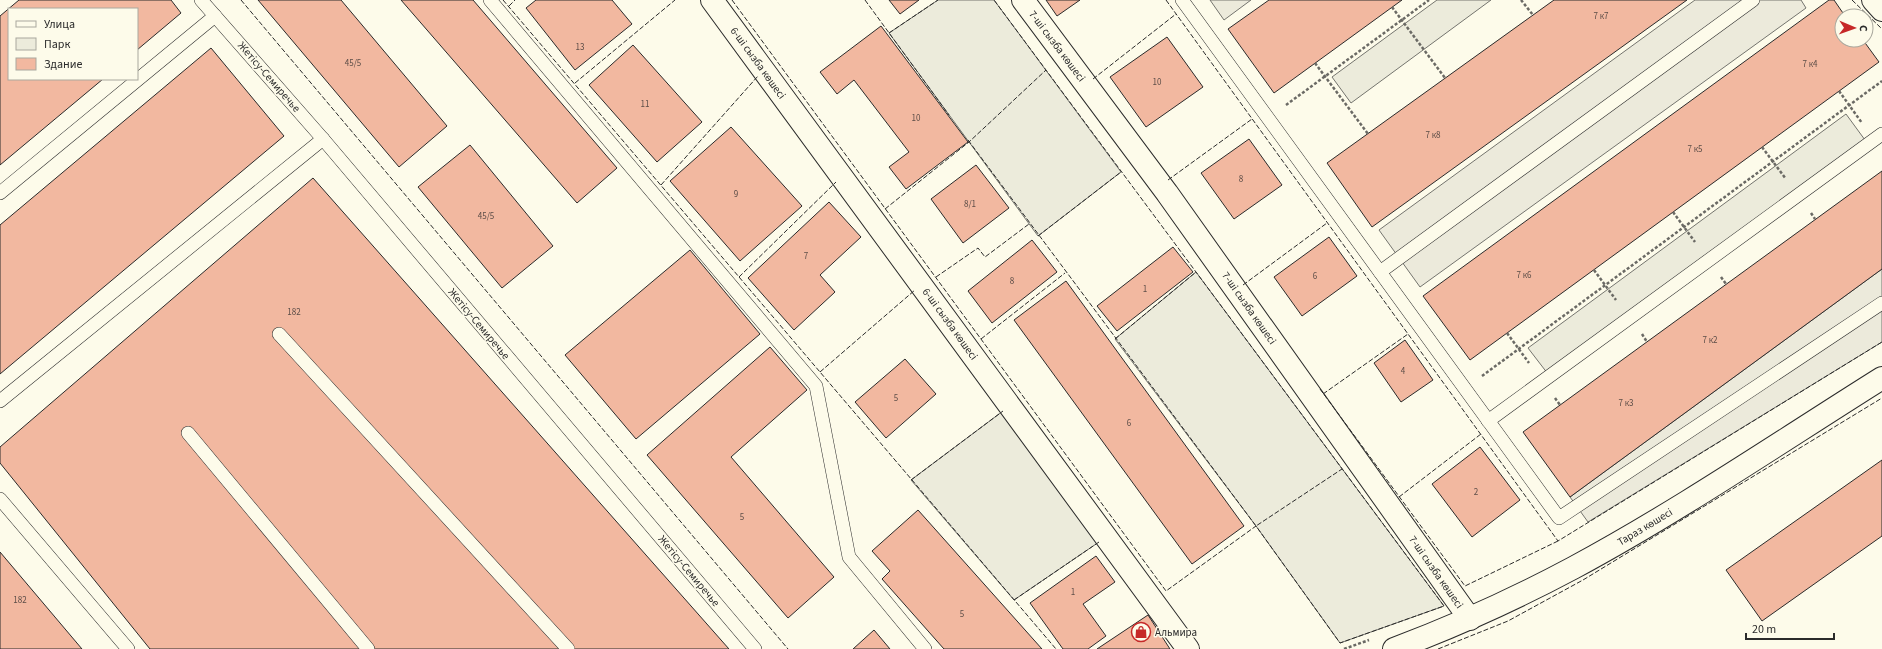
<svg xmlns="http://www.w3.org/2000/svg" width="1882" height="649" viewBox="0 0 1882 649" font-family="'Source Sans 3',sans-serif">
<style>
.green{fill:#ecebdb;stroke:#74746e}
.parking{fill:#eceadb;stroke:#74746e}
.building{fill:#f2b8a0;stroke:#2b2b2b}
.lines{fill:none;stroke-linecap:round;stroke-linejoin:round}
.service-casing{stroke:#2b2b2b;stroke-width:14}
.minor-casing{stroke:#2b2b2b;stroke-width:24}
.tertiary-casing{stroke:#2b2b2b;stroke-width:24}
.path{stroke:#6a6964;stroke-width:2.5;stroke-dasharray:3 2;stroke-linecap:butt}
.service{stroke:#fdfbea;stroke-width:13}
.minor{stroke:#fdfbea;stroke-width:22}
.tertiary{stroke:#fdfbea;stroke-width:22}
.fence{stroke:#2b2b2b;stroke-width:1;stroke-dasharray:5 2;stroke-linecap:butt}
.labels{text-anchor:middle;dominant-baseline:central;stroke-width:3;stroke-linejoin:round;paint-order:stroke}
.number-label{font-size:9px;fill:#5d4e48}
.street-label{font-size:11px;fill:#2b2b2b;stroke:#fdfbea}
.poi-label{font-size:11px;fill:#2b2b2b;stroke:#fdfbea;text-anchor:start}
</style>
<rect width="100%" height="100%" fill="#fdfbea"/>
<g class="green">
<path d="M938 0H994L1121 172 1038 236 889 33Z"/>
<path d="M1437 0H1491L1351 103 1332 77Z"/>
<path d="M1846 114 1865 140 1548 374 1528 348Z"/>
<path d="M1196 272 1444 606 1340 643 1256 526 1115 339Z"/>
<path d="M1003 411 1099 542 1014 600 911 480Z"/>
</g>
<g class="parking">
<path d="M1210 0H1251L1224 20Z"/>
<path d="M1695 0H1801L1806 8 1420 287 1379 230Z"/>
<path d="M1882 269V342L1588 522 1570 497Z"/>
</g>
<g class="building">
<path d="M19 0H171L181 13 137 50V9H9V79H103L0 165V16Z"/>
<path d="M258 0H341L447 126 399 167Z"/>
<path d="M401 0H473L617 168 577 203Z"/>
<path d="M536 0H612L632 24 575 70 526 8Z"/>
<path d="M889 0H919L900 14Z"/>
<path d="M1046 0H1080L1057 16Z"/>
<path d="M1269 0H1402L1274 93 1228 29Z"/>
<path d="M1554 0H1687L1372 227 1327 163Z"/>
<path d="M1829 0H1834L1845 16H1842V40H1863L1879 62 1470 360 1423 296Z"/>
<path d="M881 26 968 142 906 189 889 167 909 152 854 80 837 94 820 72Z"/>
<path d="M1167 37 1203 87 1146 127 1110 77Z"/>
<path d="M633 45 702 122 657 162 589 85Z"/>
<path d="M211 48 284 136 0 374V225Z"/>
<path d="M731 127 802 206 740 261 670 181Z"/>
<path d="M1249 139 1282 185 1234 219 1201 173Z"/>
<path d="M470 145 553 246 502 288 418 187Z"/>
<path d="M976 165 1009 208 963 243 931 199Z"/>
<path d="M1882 171V269L1570 497 1523 432Z"/>
<path d="M313 178 729 649H150L0 463V447Z"/>
<path d="M829 202 861 237 820 275 835 292 794 330 748 278Z"/>
<path d="M1329 237 1357 276 1302 316 1274 277Z"/>
<path d="M1032 240 1057 272 992 323 968 291Z"/>
<path d="M1173 247 1193 272 1117 331 1097 306Z"/>
<path d="M690 250 760 334 636 439 565 355Z"/>
<path d="M1066 281 1244 526 1192 564 1014 320Z"/>
<path d="M1405 340 1433 380 1401 402 1374 363Z"/>
<path d="M770 347 807 390 731 457 834 577 788 618 647 455Z"/>
<path d="M905 359 936 394 886 438 855 402Z"/>
<path d="M1480 447 1520 500 1472 537 1432 484Z"/>
<path d="M1882 460V536L1762 621 1726 570Z"/>
<path d="M918 510 1042 649H944L882 579 890 571 872 551Z"/>
<path d="M0 552 82 649H0Z"/>
<path d="M1096 556 1115 582 1083 604 1106 636 1088 649H1063L1030 603Z"/>
<path d="M1148 615 1170 649H1097Z"/>
<path d="M874 630 890 649H853Z"/>
</g>
<g class="lines">
<g class="service-casing">
<g id="service">
<path d="M201 0 323 139 755 649"/>
<path d="M490 0 816 386 849 557 925 649"/>
<path d="M1182 0 1559 518 1882 303"/>
<path d="M0 193 215 16"/>
<path d="M1380 272 1753 0"/>
<path d="M279 334 568 649"/>
<path d="M0 401 323 139"/>
<path d="M1488 421 1882 134"/>
<path d="M188 433 368 649"/>
<path d="M0 499 128 649"/>
</g>
</g>
<g class="minor-casing">
<g id="minor">
<path d="M712 0 1188 649"/>
<path d="M1023 0 1167 193 1470 619"/>
<path d="M1873 0 1882 10"/>
</g>
</g>
<g class="tertiary-casing">
<path id="tertiary" d="M1394 649C1455 626 1515 599 1573 568 1679 511 1780 442 1882 378"/>
</g>
<g class="path">
<path d="M1521 0 1533 15"/>
<path d="M1392 7 1445 78"/>
<path d="M1315 63 1368 134"/>
<path d="M1839 91 1862 123"/>
<path d="M1286 105 1429 0"/>
<path d="M1762 147 1786 179"/>
<path d="M1673 212 1695 242"/>
<path d="M1811 213 1815 219"/>
<path d="M1594 270 1616 300"/>
<path d="M1721 277 1726 284"/>
<path d="M1507 333 1529 363"/>
<path d="M1642 334 1647 342"/>
<path d="M1482 376 1882 81"/>
<path d="M1555 398 1560 405"/>
<path d="M1344 649 1369 640"/>
</g>
<use href="#service" class="service"/>
<use href="#minor" class="minor"/>
<use href="#tertiary" class="tertiary"/>
<g class="fence">
<path d="M241 0 788 649"/>
<path d="M503 0 1056 649"/>
<path d="M732 0 1166 591 1256 526 1340 643 1444 606 994 0"/>
<path d="M865 0 949 115"/>
<path d="M1166 0 1558 541 1882 342"/>
<path d="M1852 0 1882 29"/>
<path d="M509 6 515 0"/>
<path d="M889 33 938 0"/>
<path d="M1093 79 1176 14"/>
<path d="M575 83 675 0"/>
<path d="M968 140 1256 526 1342 469"/>
<path d="M1168 180 1252 119"/>
<path d="M661 185 758 76"/>
<path d="M885 209 969 142 1046 70"/>
<path d="M1038 236 1121 172"/>
<path d="M739 277 836 182"/>
<path d="M936 277 978 248 985 257 1029 224"/>
<path d="M1243 285 1327 223"/>
<path d="M981 339 1065 273"/>
<path d="M1115 339 1196 272"/>
<path d="M820 372 915 290"/>
<path d="M1320 389 1465 586 1558 541"/>
<path d="M1323 394 1408 334"/>
<path d="M911 480 1003 411"/>
<path d="M1399 497 1481 434"/>
<path d="M1014 600 1099 542"/>
<path d="M1438 649 1508 621 1583 580 1882 398"/>
</g>
</g>
<defs>
<g id="shop-ring" transform="scale(1)"><circle r="9.5" fill="#fdfbea" stroke="#c62828" stroke-width="1.5"/><path d="M-5-2.5h2.3a2.7 3.5 0 0 1 5.4 0H5L5.5 6h-11ZM-1.5-2.5h3a1.5 2.3 0 0 0-3 0Z" fill="#c62828"/></g>
</defs>
<g fill-rule="evenodd">
<use href="#shop-ring" x="1141" y="632"/>
</g>
<g class="labels">
<g class="number-label">
<text x="1601" y="16">7 к7</text>
<text x="580" y="47">13</text>
<text x="353" y="63">45/5</text>
<text x="1810" y="64">7 к4</text>
<text x="1157" y="82">10</text>
<text x="645" y="104">11</text>
<text x="916" y="118">10</text>
<text x="1433" y="135">7 к8</text>
<text x="1695" y="149">7 к5</text>
<text x="1241" y="179">8</text>
<text x="736" y="194">9</text>
<text x="970" y="204">8/1</text>
<text x="486" y="216">45/5</text>
<text x="806" y="256">7</text>
<text x="1524" y="275">7 к6</text>
<text x="1315" y="276">6</text>
<text x="1012" y="281">8</text>
<text x="1145" y="289">1</text>
<text x="294" y="312">182</text>
<text x="1710" y="340">7 к2</text>
<text x="1403" y="371">4</text>
<text x="896" y="398">5</text>
<text x="1626" y="403">7 к3</text>
<text x="1129" y="423">6</text>
<text x="1476" y="492">2</text>
<text x="742" y="517">5</text>
<text x="1073" y="592">1</text>
<text x="20" y="600">182</text>
<text x="962" y="614">5</text>
</g>
<g class="street-label">
<text transform="translate(1057 46) rotate(53)">7-ші сызба көшесі</text>
<text transform="translate(758 63) rotate(54)">6-ші сызба көшесі</text>
<text transform="translate(269 77) rotate(49)">Жетісу-Семиречье</text>
<text transform="translate(1249 308) rotate(55)">7-ші сызба көшесі</text>
<text transform="translate(479 324) rotate(50)">Жетісу-Семиречье</text>
<text transform="translate(950 324) rotate(54)">6-ші сызба көшесі</text>
<text transform="translate(1645 527) rotate(-31)">Тараз көшесі</text>
<text transform="translate(689 571) rotate(50)">Жетісу-Семиречье</text>
<text transform="translate(1436 572) rotate(55)">7-ші сызба көшесі</text>
</g>
<g class="poi-label">
<text x="1155" y="632">Альмира</text>
</g>
</g>
<rect x="8" y="8" width="130" height="72" fill="#fdfbea" stroke="#a9a89e"/>
<rect x="16" y="21" width="20" height="6" fill="#fdfbea" stroke="#a9a89e"/>
<text x="44" y="28" font-size="12" fill="#2b2b2b">Улица</text>
<rect x="16" y="38" width="20" height="12" fill="#ecebdb" stroke="#a9a89e"/>
<text x="44" y="48" font-size="12" fill="#2b2b2b">Парк</text>
<rect x="16" y="58" width="20" height="12" fill="#f2b8a0" stroke="#a9a89e"/>
<text x="44" y="68" font-size="12" fill="#2b2b2b">Здание</text>
<g transform="translate(1854 28) rotate(92)"><circle r="19" fill="#fdfbea" stroke="#a9a89e"/>
<path d="M0-3L7 15L0 10L-7 15Z" fill="#c62828"/>
<text y="-6" font-size="11" font-weight="bold" text-anchor="middle" fill="#2b2b2b">С</text>
</g>
<path d="M1746 633v6h88v-6" fill="none" stroke="#2b2b2b" stroke-width="2"/>
<text x="1752" y="633" font-size="12" fill="#2b2b2b" stroke="#fdfbea" stroke-width="3" paint-order="stroke">20 m</text>
</svg>
